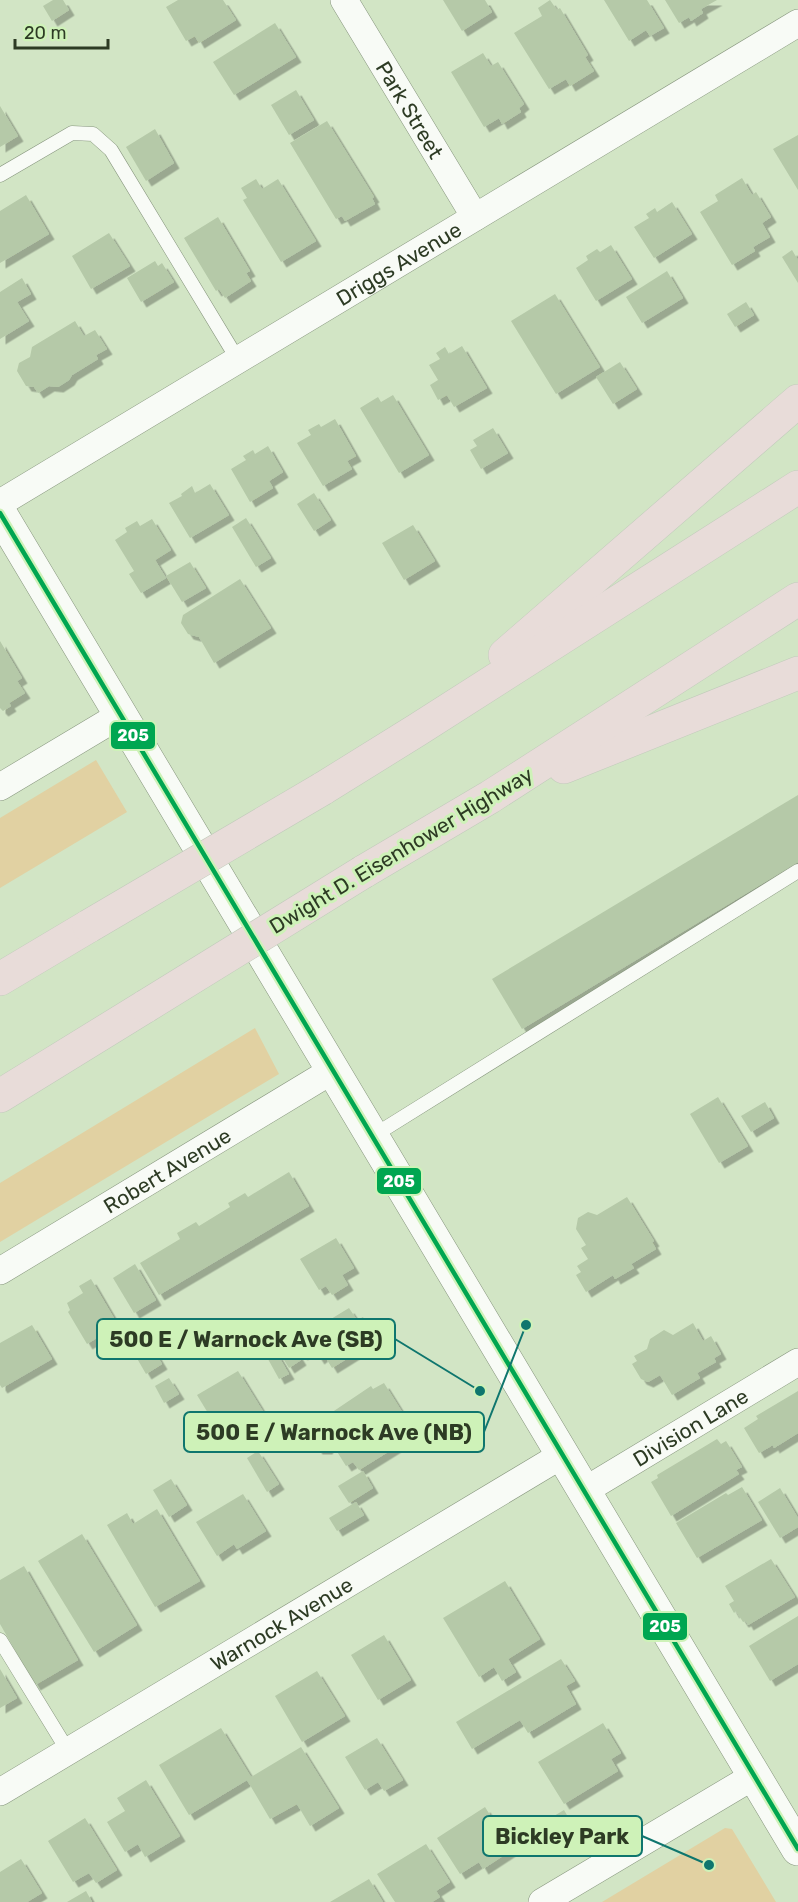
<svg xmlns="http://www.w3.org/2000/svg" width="798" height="1902" viewBox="0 0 798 1902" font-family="Rubik,sans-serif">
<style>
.green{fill:#e1d1a2}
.building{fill:#b5c9a8;filter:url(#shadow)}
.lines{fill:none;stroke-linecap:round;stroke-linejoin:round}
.lane-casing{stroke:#87967e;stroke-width:15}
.street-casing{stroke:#87967e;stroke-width:28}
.secondary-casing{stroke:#87967e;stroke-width:34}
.highway-casing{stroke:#c1cbbb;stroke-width:34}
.lane{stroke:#f8fbf6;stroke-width:14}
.street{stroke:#f8fbf6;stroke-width:27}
.secondary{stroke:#f8fbf6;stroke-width:33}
.highway{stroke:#e8dcd9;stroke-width:33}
.highway-bridge-casing{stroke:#c1cbbb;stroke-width:34;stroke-linecap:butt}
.highway-bridge{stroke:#e8dcd9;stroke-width:33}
.bus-1-casing{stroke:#cef2b8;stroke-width:9}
.bus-1{stroke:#00a651;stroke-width:4.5}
.labels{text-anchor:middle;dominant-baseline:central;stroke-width:6;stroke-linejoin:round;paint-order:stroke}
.street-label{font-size:21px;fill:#2d3b24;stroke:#cef2b8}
.leader{fill:none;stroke:#0f766e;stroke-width:2}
.callout-dot{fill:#0f766e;stroke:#cef2b8;stroke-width:2}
.callout{fill:#cef2b8;stroke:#0f766e;stroke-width:2}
.callout-label{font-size:22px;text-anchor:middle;font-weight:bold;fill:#2d3b24}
.line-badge{stroke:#cef2b8;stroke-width:2}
.badge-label{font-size:16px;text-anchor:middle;font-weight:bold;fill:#fff}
</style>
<defs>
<filter id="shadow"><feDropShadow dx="5.5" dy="5.5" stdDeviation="0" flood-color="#0004"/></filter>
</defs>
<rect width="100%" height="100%" fill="#d2e5c5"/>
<g class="green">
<path d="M96 760 127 812 0 888V818Z"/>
<path d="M255 1028 279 1074 0 1242V1183Z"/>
<path d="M725 1828 732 1829 776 1902H602Z"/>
</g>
<g class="building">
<path d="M53 0H63L69 10 52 21 43 6Z"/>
<path d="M178 0H223L236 20 199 43 195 36 186 41 166 7Z"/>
<path d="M443 0H485L492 12 462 31Z"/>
<path d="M550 0 557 10 560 8 588 55 585 57 594 71 570 86 566 79 549 89 514 33 542 16 538 8Z"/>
<path d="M604 0H647L664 28 650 36 646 30 629 41Z"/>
<path d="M665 0H717L701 9 703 13 691 21 689 17 679 23Z"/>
<path d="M275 23 296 57 234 95 213 62Z"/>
<path d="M483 53 491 66 498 62 524 104 519 108 521 112 502 124 499 118 484 127 451 72Z"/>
<path d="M296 90 314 120 289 135 271 105Z"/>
<path d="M0 106 18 136 0 147Z"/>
<path d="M327 121 374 197 372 198 375 204 345 221 342 216 336 219 290 143Z"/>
<path d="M155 129 174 163 146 181 126 147Z"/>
<path d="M798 135V190L773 149Z"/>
<path d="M742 178 752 195 756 192 771 217 762 223 770 237 753 247 755 251 732 265 700 212 718 201 715 195Z"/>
<path d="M256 179 262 189 278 179 316 241 281 262 243 200 247 198 241 188Z"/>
<path d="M26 195 49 234 0 263V211Z"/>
<path d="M672 202 692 234 654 258 634 227 649 218 646 214 655 208 657 212Z"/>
<path d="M218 217 250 271 246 273 251 281 225 298 219 289 216 291 184 238Z"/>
<path d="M109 233 130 266 91 289 72 256Z"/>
<path d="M611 245 632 279 596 301 576 268 588 260 586 256 597 249 600 252Z"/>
<path d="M792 250 798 260V283L782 257Z"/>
<path d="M155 261 158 266 162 263 174 282 141 302 127 278Z"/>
<path d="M667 271 683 298 642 323 626 297Z"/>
<path d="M22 278 31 294 17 302 29 321 0 339V292Z"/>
<path d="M555 294 600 367 556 394 511 321Z"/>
<path d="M746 302 754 315 735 327 727 314Z"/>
<path d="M75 321 84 336 95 330 107 349 96 355 98 359 72 375 69 380 58 387 49 386 38 393 34 387 26 386 17 371 19 363 30 357 32 347Z"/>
<path d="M462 346 487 388 454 407 447 395 438 400 430 385 438 380 429 365 440 359 436 353 445 347 449 354Z"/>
<path d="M620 362 637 389 613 404 596 377Z"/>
<path d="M393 395 429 455 399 473 360 408 378 397 381 402Z"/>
<path d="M335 419 356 456 347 461 352 469 323 486 297 443 311 435 308 430 319 424 321 427Z"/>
<path d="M493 428 508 453 481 469 470 450 477 446 473 440Z"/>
<path d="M268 446 283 472 269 481 273 488 250 502 231 469 246 460 243 456 253 450 255 454Z"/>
<path d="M210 484 229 515 190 538 169 503 182 496 181 494 192 486 195 493Z"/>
<path d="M314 493 331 520 314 531 297 504Z"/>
<path d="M246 518 271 558 256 567 232 527Z"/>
<path d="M152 519 171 550 155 560 166 578 141 593 129 574 134 571 115 540 127 532 125 528 137 521 140 526Z"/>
<path d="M413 525 435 561 404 580 382 543Z"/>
<path d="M190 562 206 588 182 602 166 576Z"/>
<path d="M240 579 271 628 214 663 199 637 188 634 181 623 183 615Z"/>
<path d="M0 641 22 678 17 681 25 693 9 703 11 706 3 711 0 708Z"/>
<path d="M798 795V862L522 1029 492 979Z"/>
<path d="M718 1097 748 1146 719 1163 690 1114Z"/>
<path d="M765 1102 774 1118 751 1132 741 1116Z"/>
<path d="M289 1172 309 1206 159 1295 140 1263 180 1239 177 1233 196 1222 199 1226 230 1207 228 1203 245 1193 248 1197Z"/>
<path d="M627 1197 654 1241 652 1242 656 1249 631 1264 634 1268 615 1279 613 1275 586 1292 576 1275 581 1272 577 1266 588 1259 581 1248 586 1245 576 1229 578 1218 588 1212 597 1215Z"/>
<path d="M336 1238 354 1268 342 1275 348 1285 332 1295 326 1286 319 1290 300 1259Z"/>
<path d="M135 1264 156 1300 134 1313 113 1278Z"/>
<path d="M91 1279 118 1325 87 1344 68 1312 70 1310 67 1303 83 1293 79 1286Z"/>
<path d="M349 1308 357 1320 363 1317 377 1340 332 1368 324 1355 319 1359 312 1348 302 1355 291 1336 309 1325 313 1330Z"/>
<path d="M693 1323 703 1341 711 1336 721 1354 714 1358 716 1362 697 1373 700 1378 672 1395 660 1375 648 1382 641 1379 632 1364 637 1361 634 1356 647 1349 650 1339 664 1330 673 1335Z"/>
<path d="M32 1325 52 1359 2 1388 0 1385V1343Z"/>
<path d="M286 1336 301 1360 289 1368 274 1344Z"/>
<path d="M147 1339 162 1364 146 1374 131 1348Z"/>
<path d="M272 1345 289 1374 279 1379 263 1350Z"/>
<path d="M238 1371 269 1421 228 1446 197 1395Z"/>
<path d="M169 1378 179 1394 164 1403 155 1386Z"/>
<path d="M384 1383 414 1431 402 1438 404 1442 359 1470 353 1462 346 1466 331 1442 327 1449H317L311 1439 317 1430 326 1433 319 1421 371 1386 373 1389Z"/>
<path d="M798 1391V1433L774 1448 773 1445 759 1453 744 1428 758 1419 756 1416Z"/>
<path d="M717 1439 721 1444 726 1441 742 1467 736 1470 739 1474 671 1516 651 1482 658 1478 657 1475Z"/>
<path d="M258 1451 279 1484 267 1492 247 1458Z"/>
<path d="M363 1471 373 1488 349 1503 338 1486Z"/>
<path d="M171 1479 187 1505 169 1517 153 1490Z"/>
<path d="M742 1487 762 1520 697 1558 676 1523 726 1493 728 1495Z"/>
<path d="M780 1488 798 1518V1527L780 1538 758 1502Z"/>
<path d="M243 1494 266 1531 237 1549 234 1544 217 1556 196 1522Z"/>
<path d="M356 1502 364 1515 337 1531 329 1518Z"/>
<path d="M157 1509 200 1581 155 1607 107 1525 127 1513 133 1524Z"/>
<path d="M82 1534 137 1625 94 1652 38 1561Z"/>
<path d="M771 1559 795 1597 748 1625 746 1621 743 1622 736 1611 734 1613 729 1604 734 1601 725 1586Z"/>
<path d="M24 1566 78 1660 35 1685 0 1624V1580Z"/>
<path d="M505 1581 540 1639 508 1659 516 1672 502 1681 494 1667 479 1677 443 1618Z"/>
<path d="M798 1616V1664L770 1681 749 1646Z"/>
<path d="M384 1635 411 1680 378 1700 351 1655Z"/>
<path d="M561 1659 575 1681 566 1686 576 1704 528 1733 520 1720 472 1749 456 1722Z"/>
<path d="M0 1669 17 1698 0 1708Z"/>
<path d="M317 1671 345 1716 302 1742 275 1696Z"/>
<path d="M603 1723 621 1753 611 1759 618 1771 564 1804 538 1762Z"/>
<path d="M221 1728 251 1777 301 1747 339 1808 310 1826 297 1804 270 1819 247 1780 189 1815 159 1765Z"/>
<path d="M377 1738 403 1780 384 1791 378 1782 365 1790 345 1757Z"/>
<path d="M146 1780 180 1836 145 1857 138 1844 125 1852 107 1822 125 1811 117 1798Z"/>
<path d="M485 1807 512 1850 483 1869 479 1862 460 1874 437 1838Z"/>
<path d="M564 1810 579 1836 554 1851 539 1825Z"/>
<path d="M85 1818 117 1870 96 1883 89 1873 73 1882 48 1841Z"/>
<path d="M426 1844 450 1882 436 1891 440 1897 432 1902H395L377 1874Z"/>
<path d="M21 1859 42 1893 27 1902H0V1872Z"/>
<path d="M369 1879 383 1902H330Z"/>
<path d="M86 1891 92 1902H67Z"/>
</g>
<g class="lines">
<g class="lane-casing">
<g id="lane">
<path d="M0 175 72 133 93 134 111 150 238 360"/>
<path d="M373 1136 798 871"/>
<path d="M0 1640 68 1751"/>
</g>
</g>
<g class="street-casing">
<g id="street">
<path id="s1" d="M344 0 475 217"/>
<path id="s2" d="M0 503 798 23"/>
<path d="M0 787 122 714"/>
<path id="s3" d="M0 1271 333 1070"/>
<path id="s4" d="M584 1491 798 1362"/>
<path id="s5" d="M0 1792 562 1455"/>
<path d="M542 1902 754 1776"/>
</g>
</g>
<g class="secondary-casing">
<path id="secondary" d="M0 513 798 1849"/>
</g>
<g class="highway-casing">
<g id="highway">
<path d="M505 655 798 401"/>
<path d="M564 767 798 673"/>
<path d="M322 789 417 730 798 487"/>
<path d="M363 872 490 797 798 599"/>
<path d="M0 979 89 926"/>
<path d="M0 1096 146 1006"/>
</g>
</g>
<use href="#lane" class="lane"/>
<use href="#street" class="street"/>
<use href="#secondary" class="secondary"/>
<use href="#highway" class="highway"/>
<g class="highway-bridge-casing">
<g id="highway-bridge">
<path d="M89 926 322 789"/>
<path d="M146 1006 363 872"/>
</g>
</g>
<use href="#highway-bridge" class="highway-bridge"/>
<g class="bus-1-casing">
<path id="bus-1" d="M0 513 798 1849"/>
</g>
<use href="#bus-1" class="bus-1"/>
</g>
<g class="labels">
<g class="street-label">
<text stroke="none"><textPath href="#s1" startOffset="128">Park Street</textPath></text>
<text stroke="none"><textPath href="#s2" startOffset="465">Driggs Avenue</textPath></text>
<text transform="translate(401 850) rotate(-31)">Dwight D. Eisenhower Highway</text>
<text stroke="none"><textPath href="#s3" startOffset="195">Robert Avenue</textPath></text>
<text stroke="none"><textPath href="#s4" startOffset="124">Division Lane</textPath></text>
<text stroke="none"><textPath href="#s5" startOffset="328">Warnock Avenue</textPath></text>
</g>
</g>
<path class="leader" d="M480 1391L395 1339M526 1325L484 1432M709 1865L642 1836"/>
<g class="callout-dot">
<circle cx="480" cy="1391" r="6"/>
<circle cx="526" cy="1325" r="6"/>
<circle cx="709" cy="1865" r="6"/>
</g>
<g class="callout">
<rect x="97" y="1319" width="298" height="40" rx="6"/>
<rect x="184" y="1412" width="300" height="40" rx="6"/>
<rect x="483" y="1816" width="159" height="40" rx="6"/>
</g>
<g class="callout-label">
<text x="246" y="1347">500 E / Warnock Ave (SB)</text>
<text x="334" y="1440">500 E / Warnock Ave (NB)</text>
<text x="562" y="1844">Bickley Park</text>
</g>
<g class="line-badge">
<rect x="110" y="721" width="46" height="29" rx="6" fill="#00a651"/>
<rect x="376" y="1167" width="46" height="28" rx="6" fill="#00a651"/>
<rect x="642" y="1612" width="46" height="29" rx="6" fill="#00a651"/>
</g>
<g class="badge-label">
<text x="133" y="741">205</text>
<text x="399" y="1187">205</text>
<text x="665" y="1632">205</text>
</g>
<path d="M15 39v9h93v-9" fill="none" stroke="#2d3b24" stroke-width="3"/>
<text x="24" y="39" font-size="18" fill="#2d3b24" stroke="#cef2b8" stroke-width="4.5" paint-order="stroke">20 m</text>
</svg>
